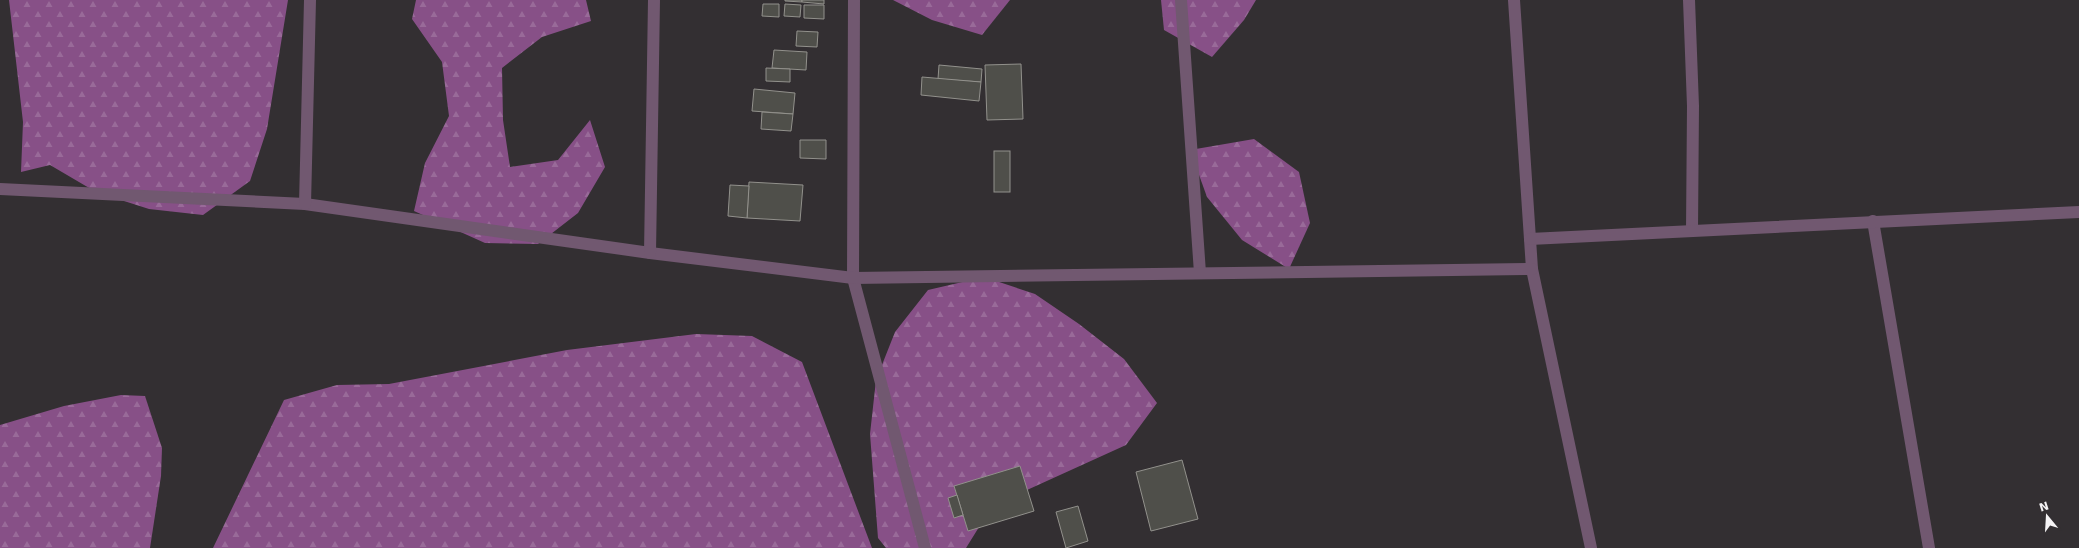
<svg xmlns="http://www.w3.org/2000/svg" width="2079" height="548" viewBox="0 0 2079 548" font-family="'DejaVu Sans',sans-serif">
<style>
.forest{fill:url(#forest-firs)}
.building{fill:#4f4f4a;stroke:#92918c}
.lines{fill:none;stroke-linecap:round;stroke-linejoin:round}
.lane{stroke:#715870;stroke-width:12}
.street{stroke:#715870;stroke-width:12}
</style>
<defs>
<pattern id="forest-firs" width="22" height="20" patternUnits="userSpaceOnUse"><rect width="22" height="20" fill="#875087"/><path d="M5 1l3.5 6h-7zM16 11l3.5 6h-7z" fill="#996a99"/></pattern>
</defs>
<rect width="100%" height="100%" fill="#332f32"/>
<g class="forest">
<path d="M9 0H288L267 129 250 181 203 215 149 209 96 192 50 165 21 172 23 122Z"/>
<path d="M416 0H586L591 21 542 37 502 68 503 120 510 167 558 160 590 120 605 167 578 213 538 244 485 243 414 211 425 163 449 116 442 62 412 19Z"/>
<path d="M893 0H1010L982 35 932 20Z"/>
<path d="M1161 0H1256L1244 20 1212 57 1164 30Z"/>
<path d="M1254 139 1299 172 1310 223 1289 269 1242 240 1207 197 1190 150Z"/>
<path d="M984 277 1035 294 1079 324 1124 359 1157 403 1126 445 1027 490 984 519 966 548H886L878 538 870 434 876 380 895 332 928 290Z"/>
<path d="M696 334 752 336 802 362 872 548H213L284 400 337 385 389 384 567 350Z"/>
<path d="M121 395 145 396 162 448 161 476 150 548H0V425L64 406Z"/>
</g>
<g class="building">
<path d="M785 0H802V2L785 1Z"/>
<path d="M802 0H824V4L802 2Z"/>
<path d="M763 4H779V17L762 16Z"/>
<path d="M785 4 801 5 800 17 784 16Z"/>
<path d="M804 5H824V19L804 18Z"/>
<path d="M797 31 818 32 817 47 796 46Z"/>
<path d="M774 50 807 52 806 70 772 68Z"/>
<path d="M1021 64 1023 119 987 120 985 65Z"/>
<path d="M939 65 982 69 981 82 938 79Z"/>
<path d="M766 68 790 69V82L766 81Z"/>
<path d="M922 77 981 82 979 101 921 95Z"/>
<path d="M754 89 795 93 793 114 752 111Z"/>
<path d="M762 112 793 114 791 131 761 129Z"/>
<path d="M800 140H826V159L800 158Z"/>
<rect x="994" y="151" width="16" height="41"/>
<path d="M749 182 803 185 800 221 747 218Z"/>
<path d="M730 185 749 186 747 218 728 216Z"/>
<path d="M1182 460 1198 519 1151 531 1136 472Z"/>
<path d="M1020 466 1034 511 968 531 954 486Z"/>
<path d="M957 495 963 515 954 518 948 498Z"/>
<path d="M1078 506 1088 541 1066 548 1056 512Z"/>
</g>
<g class="lines">
<path class="lane" d="M1873 221 1929 548"/>
<g class="street">
<path d="M854 0 853 278 925 548"/>
<path d="M1181 0 1200 273"/>
<path d="M1514 0 1532 269 1591 548"/>
<path d="M1689 0 1693 106 1692 230"/>
<path d="M0 189 305 204 650 253 853 278 1532 269"/>
<path d="M305 204 310 0"/>
<path d="M1530 239 2079 212"/>
<path d="M650 253 654 0"/>
</g>
</g>
<g transform="translate(2047 516) rotate(342)" stroke="#332f32" stroke-width="3" paint-order="stroke">
<path d="M0-3L7 15L0 10L-7 15Z" fill="#f5f3f5"/>
<text y="-6" font-size="11" font-weight="bold" text-anchor="middle" fill="#f5f3f5">N</text>
</g>
</svg>
